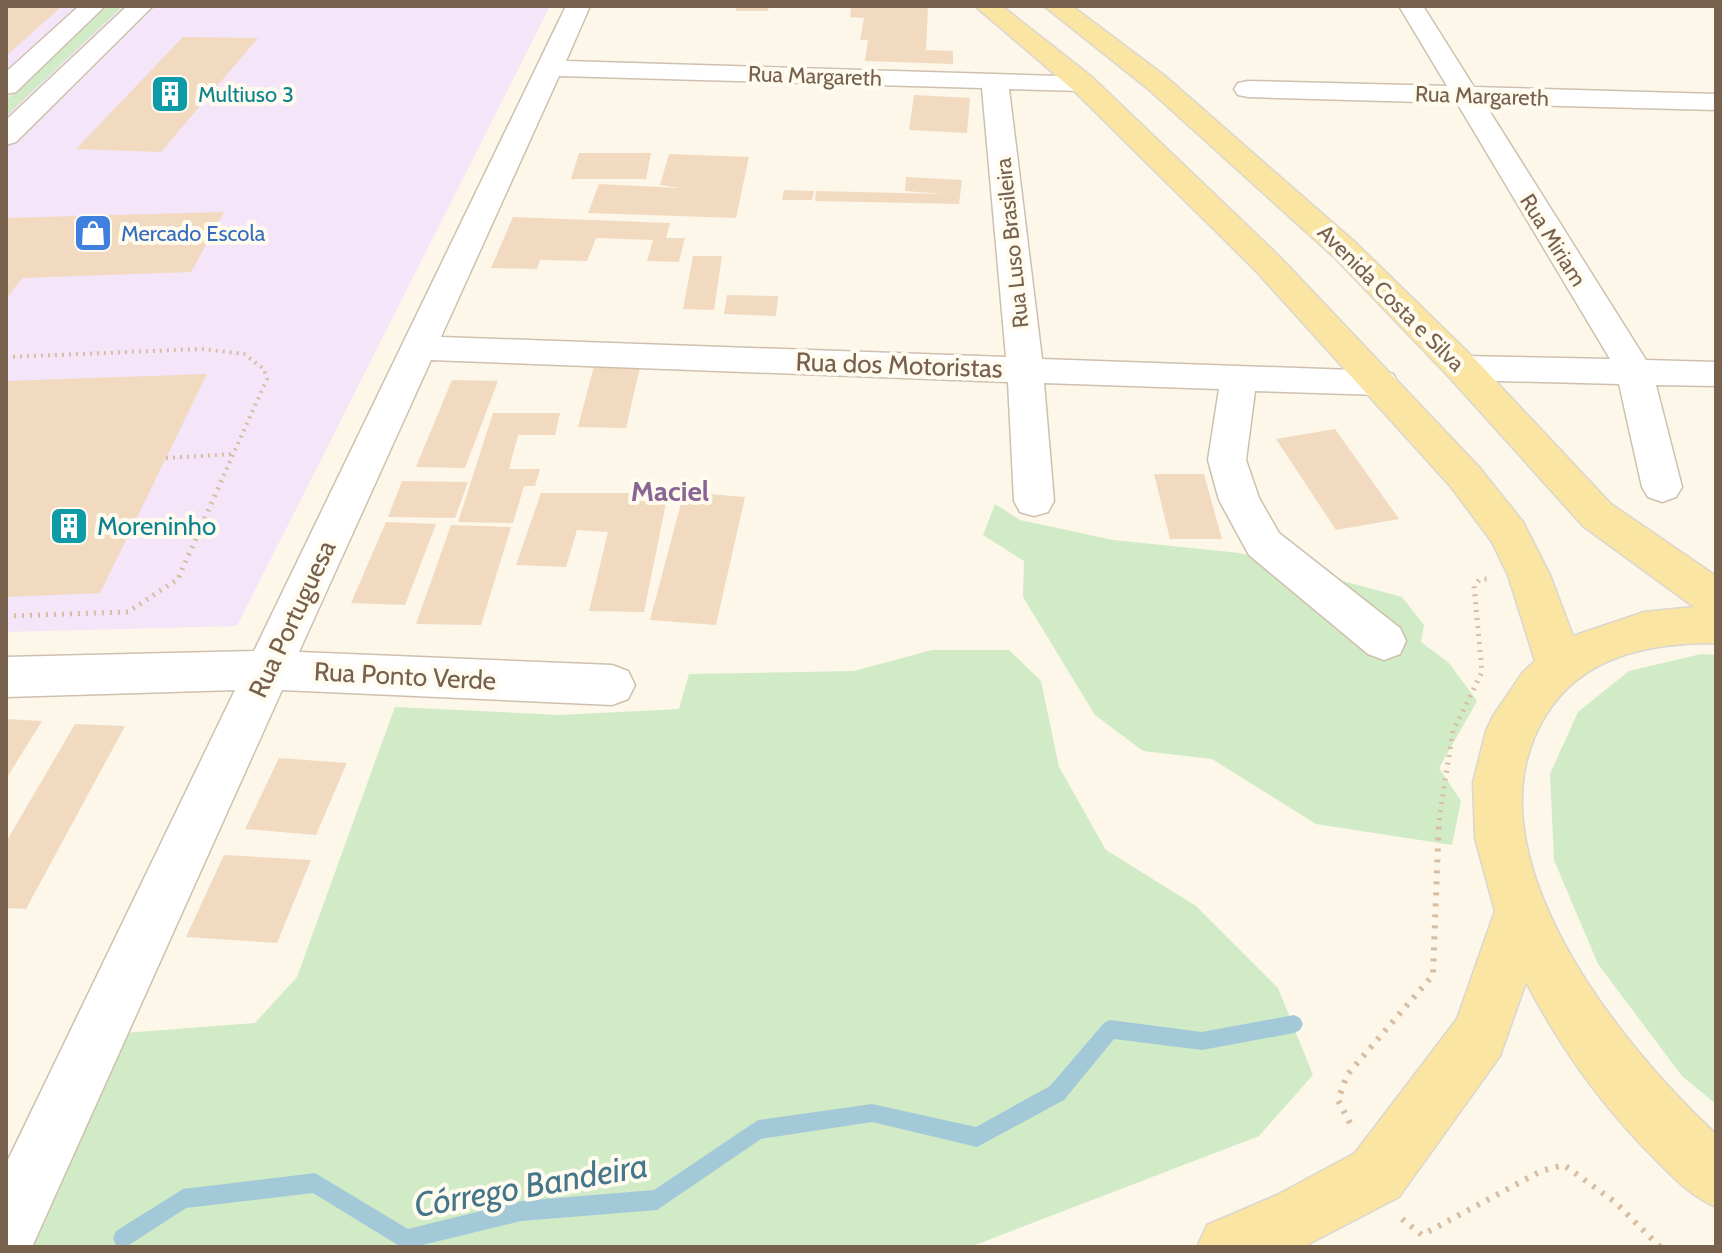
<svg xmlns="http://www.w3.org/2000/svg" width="1722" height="1253" viewBox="0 0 1722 1253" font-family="Cabin,sans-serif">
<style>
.education{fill:#f4e5f9}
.green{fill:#d1ebc6}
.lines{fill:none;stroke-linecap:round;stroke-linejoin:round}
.stream{fill:#a3c9d9;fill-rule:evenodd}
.building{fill:#f2dac0}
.minor-casing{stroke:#cfc0ae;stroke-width:3}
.major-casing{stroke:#dcd6d0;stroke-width:3}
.path-far2{stroke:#d7bea3;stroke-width:4;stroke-dasharray:2 5;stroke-linecap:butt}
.path-far1{stroke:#d7bea3;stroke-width:5;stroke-dasharray:2 6;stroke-linecap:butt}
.path{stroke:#d7bea3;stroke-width:6;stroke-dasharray:3 8;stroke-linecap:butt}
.minor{fill:#fff;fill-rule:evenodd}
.major{fill:#fae5a2;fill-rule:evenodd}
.labels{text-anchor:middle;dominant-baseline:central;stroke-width:8;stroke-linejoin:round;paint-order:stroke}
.far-street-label{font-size:22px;fill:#77614c;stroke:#fffbef}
.far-culture-label{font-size:22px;fill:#0d838f;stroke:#fffbef;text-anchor:start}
.far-shop-label{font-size:22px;fill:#366cbe;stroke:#fffbef;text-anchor:start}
.street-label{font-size:26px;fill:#77614c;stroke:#fffbef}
.culture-label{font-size:26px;fill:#0d838f;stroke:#fffbef;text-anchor:start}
.neighbourhood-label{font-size:28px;font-weight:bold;fill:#8a6493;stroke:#fffbef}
.near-water-label{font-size:34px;font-style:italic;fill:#45768b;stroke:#fffbef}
</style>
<rect width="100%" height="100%" fill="#fcf7e9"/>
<path class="education" d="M6 6H550L237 626 6 632Z"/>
<g class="green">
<path d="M107 6H123L6 116V100Z"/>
<path d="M995 504 1020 520 1113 540 1240 553 1402 597 1424 625 1421 642 1449 663 1477 701 1439 768 1461 801 1452 845 1316 824 1212 759 1143 751 1095 715 1023 597 1024 561 983 535Z"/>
<path d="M932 650H1009L1041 681 1059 767 1106 850 1196 906 1278 988 1313 1075 1259 1136 970 1247H23L124 1033 255 1023 297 977 395 707 559 715 679 709 689 674 854 671Z"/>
<path d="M1701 654 1716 655V1104L1682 1076 1598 964 1554 860 1550 774 1578 712 1629 671Z"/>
</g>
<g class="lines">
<path class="stream" d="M1294 1015 1300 1018 1303 1024 1300 1030 1294 1033 1202 1050 1114 1039 1064 1100 977 1147 872 1122 761 1139 657 1210 521 1221 414 1247H401L313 1193 186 1208 126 1247 116 1245 113 1238 116 1231 183 1189 315 1173 408 1229 521 1201 654 1190 758 1120 872 1104 976 1127 1050 1086 1104 1023 1110 1020 1202 1032Z"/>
</g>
<g class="building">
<path d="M6 6H62L6 56Z"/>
<path d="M736 6H769L768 11H736Z"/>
<path d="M851 6H928L926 50 953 51V64L865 61 868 40H860L864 18 850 17Z"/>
<path d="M183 37 258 38 161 152 76 149Z"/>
<path d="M914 95 970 98 967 133 909 130Z"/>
<path d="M579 153H651L646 179H571Z"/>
<path d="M669 154 749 157 736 218 588 213 599 184 680 188 660 185Z"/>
<path d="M906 177 962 180 959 204 815 201 816 191 943 194 905 191Z"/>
<path d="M784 190 814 191 812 200H782Z"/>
<path d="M224 212 191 272 22 278 6 299V218Z"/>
<path d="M513 217 670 223 666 238H685L679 262 647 261 653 240 596 238 587 261 540 260 537 269 491 268Z"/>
<path d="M693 256H722L714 310 683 309Z"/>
<path d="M727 295 778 296 776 316 724 314Z"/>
<path d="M595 362 641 363 626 428 578 427Z"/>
<path d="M207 374 100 593 6 597V381Z"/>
<path d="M452 380 498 381 465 468 416 467Z"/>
<path d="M493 413H560L555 435H518L509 469H540L535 486H524L513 523 458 522Z"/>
<path d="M1335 429 1399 519 1336 530 1276 439Z"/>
<path d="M1154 474H1204L1222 539H1170Z"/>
<path d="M402 481 468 482 455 518 388 517Z"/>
<path d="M684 492 745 497 716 625 650 620Z"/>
<path d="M541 493H668L644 612 589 611 608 532 577 530 566 567 516 565Z"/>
<path d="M386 522 436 524 405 605 351 603Z"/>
<path d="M451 525 511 527 481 625 416 624Z"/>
<path d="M6 719 42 721 6 779Z"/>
<path d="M75 724 125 726 26 909 6 908V842Z"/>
<path d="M279 758 347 763 316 835 245 829Z"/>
<path d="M224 855 311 860 277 943 186 937Z"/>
</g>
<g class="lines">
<g class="minor-casing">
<g id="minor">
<path d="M79 6H105L16 92 6 94V72Z"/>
<path d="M127 6H153L16 142 6 145V120Z"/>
<path d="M566 6H590L566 61 1092 77 1095 83 1092 89 1082 91 1009 89 1042 359 1380 371 1393 374 1398 383 1393 392 1380 395 1255 391 1246 460 1259 498 1279 533 1400 628 1406 641 1400 654 1384 660 1368 654 1249 555 1219 500 1208 460 1219 389 1044 383 1054 501 1048 512 1034 516 1020 512 1014 501 1008 382 431 360 299 652 612 665 628 671 635 685 628 699 612 705 282 690 32 1247H6V1164L235 690 6 697V657L254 651ZM559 76 982 88 1006 357 441 337Z"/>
<path d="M1399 6H1423L1474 87 1716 94V110L1485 104 1646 360 1716 362V386L1656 385 1682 487 1676 497 1662 502 1648 497 1642 487 1619 384 1462 380 1449 377 1444 368 1449 359 1462 356 1610 359 1457 103 1248 97 1238 95 1234 89 1238 83 1248 81 1447 86Z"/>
</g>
</g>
<g class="major-casing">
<path id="major" d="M975 6H1002L1092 77 1279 256 1479 467 1523 522 1550 575 1573 636 1644 612 1694 607 1583 526 1449 377 1335 258 1147 88 1044 6H1072L1165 76 1357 244 1475 359 1611 504 1716 576V643C1650 643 1583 655 1546 715 1461 850 1621 1046 1716 1134V1207C1691 1196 1676 1180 1658 1162 1603 1108 1561 1049 1526 982L1500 1056 1399 1197 1303 1247H1197L1207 1225 1277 1195 1355 1153 1457 1019 1495 911 1475 838 1473 783 1486 731 1493 716 1523 672 1535 661 1508 575 1492 542 1451 487 1255 270 1072 89Z"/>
</g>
<g class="path-far2">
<path d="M6 357 202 349 244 354 264 369 267 379 222 479"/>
<path d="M166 458 234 454"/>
</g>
<g class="path-far1">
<path d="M6 616 128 612 178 579 223 477"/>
<path d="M1439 820 1453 731 1482 672 1474 586 1480 579H1487"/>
</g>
<g class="path">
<path d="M1350 1123 1338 1100 1347 1075 1433 975 1439 818"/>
<path d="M1402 1219 1422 1235 1541 1171 1564 1165 1615 1202 1660 1247"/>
</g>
<use href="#minor" class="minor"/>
<use href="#major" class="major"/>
</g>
<defs>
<g id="building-square" transform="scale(2)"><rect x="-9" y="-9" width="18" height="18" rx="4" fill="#0f9aa8" stroke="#fffbef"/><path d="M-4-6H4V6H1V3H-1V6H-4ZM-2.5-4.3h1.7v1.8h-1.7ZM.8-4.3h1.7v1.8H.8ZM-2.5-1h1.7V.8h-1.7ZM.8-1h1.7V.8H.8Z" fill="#fff"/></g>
<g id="shop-square" transform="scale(2)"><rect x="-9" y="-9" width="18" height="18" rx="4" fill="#3f7fe0" stroke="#fffbef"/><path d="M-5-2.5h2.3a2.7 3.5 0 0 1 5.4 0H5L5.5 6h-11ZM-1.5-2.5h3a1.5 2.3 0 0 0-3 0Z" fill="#fff"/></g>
</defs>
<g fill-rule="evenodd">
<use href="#building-square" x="170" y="94"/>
<use href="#shop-square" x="93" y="233"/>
<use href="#building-square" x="69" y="526"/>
</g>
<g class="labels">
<g class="far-street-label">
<text transform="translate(815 76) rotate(2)">Rua Margareth</text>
<text transform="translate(1482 96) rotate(2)">Rua Margareth</text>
<text transform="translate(1553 240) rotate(58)">Rua Miriam</text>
<text transform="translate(1012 243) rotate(-96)">Rua Luso Brasileira</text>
<text transform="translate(1391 298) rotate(45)">Avenida Costa e Silva</text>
</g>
<g class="far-culture-label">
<text x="198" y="94">Multiuso 3</text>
</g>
<g class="far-shop-label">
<text x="121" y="233">Mercado Escola</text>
</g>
<g class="street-label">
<text transform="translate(899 365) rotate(2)">Rua dos Motoristas</text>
<text transform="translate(292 619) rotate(-65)">Rua Portuguesa</text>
<text transform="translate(405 676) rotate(3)">Rua Ponto Verde</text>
</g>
<g class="culture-label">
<text x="97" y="526">Moreninho</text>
</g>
<g class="neighbourhood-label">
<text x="670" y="491">Maciel</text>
</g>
<g class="near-water-label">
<text transform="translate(531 1185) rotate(-10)">Córrego Bandeira</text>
</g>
</g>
<rect width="1722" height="1253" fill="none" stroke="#77614c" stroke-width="16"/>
</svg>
